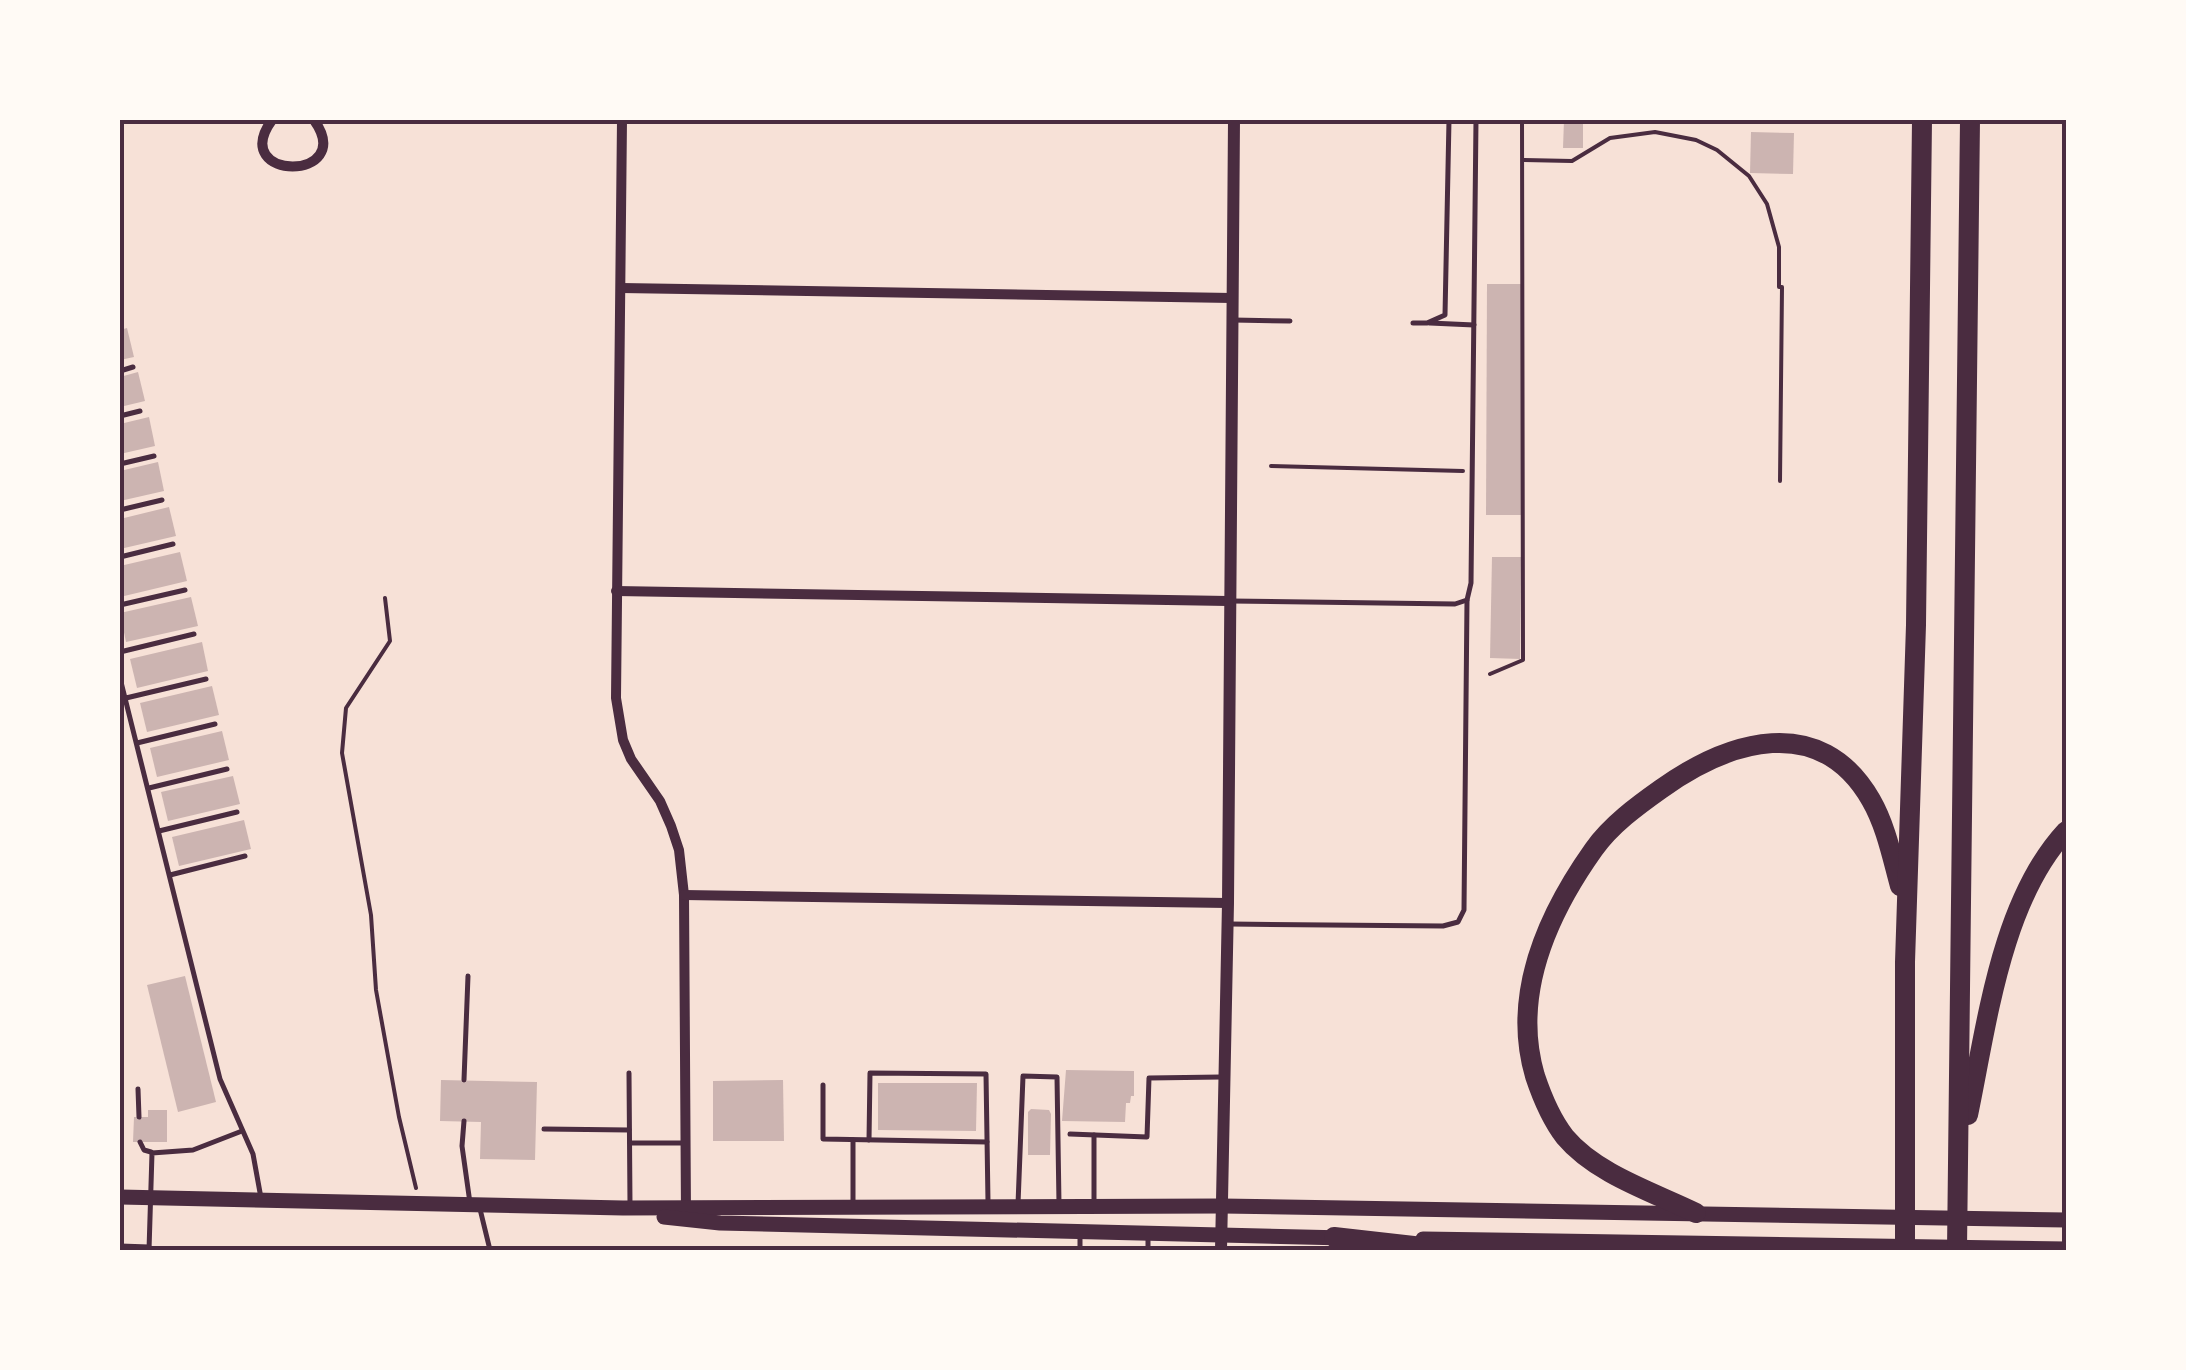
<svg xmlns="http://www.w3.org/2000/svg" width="2186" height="1370" viewBox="0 0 2186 1370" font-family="Commissioner,sans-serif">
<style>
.building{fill:#ccb4b1}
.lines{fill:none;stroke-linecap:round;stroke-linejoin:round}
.path{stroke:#4a2c40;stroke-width:4}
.service{stroke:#4a2c40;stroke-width:5}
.minor{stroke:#4a2c40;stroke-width:10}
.tertiary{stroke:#4a2c40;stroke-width:12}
.primary{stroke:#4a2c40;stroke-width:15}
.motorway{stroke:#4a2c40;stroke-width:20}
.neatline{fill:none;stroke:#4a2c40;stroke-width:4}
</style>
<rect width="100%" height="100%" fill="#f7e1d7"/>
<g class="building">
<path d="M1564 120H1583V148H1563Z"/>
<path d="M1751 132 1794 133 1793 174 1750 173Z"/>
<path d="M1487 284H1522L1521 515H1486Z"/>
<path d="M127 328 134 357 120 360V330Z"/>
<path d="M138 372 145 401 120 407V377Z"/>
<path d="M149 417 155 446 120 454V424Z"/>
<path d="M158 462 164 491 120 501V471Z"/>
<path d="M169 507 176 536 120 549V519Z"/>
<path d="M180 552 187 581 120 597V566Z"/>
<path d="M1492 557H1521L1520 659 1490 658Z"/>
<path d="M191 597 198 626 126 642 120 613Z"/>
<path d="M202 642 208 671 137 688 130 659Z"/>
<path d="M212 686 219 715 147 732 140 703Z"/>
<path d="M222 731 229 760 157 777 150 748Z"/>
<path d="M233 776 240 804 168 821 161 792Z"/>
<path d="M244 820 251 849 179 866 172 837Z"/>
<path d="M185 976 216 1102 178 1112 147 985Z"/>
<path d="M1066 1070 1134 1071V1096H1131L1130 1103H1126L1125 1122 1062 1121Z"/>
<path d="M441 1080 537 1082 535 1160 480 1159 481 1122 440 1121Z"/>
<path d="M783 1080 784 1141H713V1081Z"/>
<path d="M878 1083H977L976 1131 878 1130Z"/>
<path d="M1031 1109 1049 1110 1051 1114 1050 1155H1028V1112Z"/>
<path d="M148 1110H167V1142H133L134 1117H148Z"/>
</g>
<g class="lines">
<g class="path">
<path d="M1523 160 1572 161 1610 138 1655 132 1696 140 1717 150 1749 176 1767 204 1779 247V287H1782L1780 481"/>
<path d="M1271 466 1463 471"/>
<path d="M385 598 390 641 346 708 342 753 371 915 376 990 399 1117 416 1188"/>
<path d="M1490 674 1523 660 1522 120"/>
</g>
<g class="service">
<path d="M1233 320 1290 321"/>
<path d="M1413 323H1427L1445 315 1449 120"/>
<path d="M1430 323 1474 325"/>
<path d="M120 371 133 367"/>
<path d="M120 416 140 411"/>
<path d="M120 464 154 456"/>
<path d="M120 510 162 500"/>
<path d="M120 557 173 544"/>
<path d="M1231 601 1455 604 1467 600 1471 583 1476 120"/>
<path d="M120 605 185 590"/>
<path d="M120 652 194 634"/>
<path d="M120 678 220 1079 253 1154 261 1198"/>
<path d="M126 698 206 679"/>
<path d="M137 743 215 724"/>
<path d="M149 788 227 769"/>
<path d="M159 831 237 812"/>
<path d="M170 875 245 856"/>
<path d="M1230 924 1443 926 1458 922 1464 910 1467 600"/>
<path d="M629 1073 630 1205"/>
<path d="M464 1080 468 976"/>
<path d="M823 1085V1139L987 1142"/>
<path d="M138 1089 139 1117"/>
<path d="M464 1121 462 1146 470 1203"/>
<path d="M544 1129 629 1130"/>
<path d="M1070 1134 1147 1137 1149 1078 1221 1077"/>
<path d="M853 1140V1207"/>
<path d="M869 1140 870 1073 986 1074 988 1202"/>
<path d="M140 1142 144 1150 151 1152"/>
<path d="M630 1143H686"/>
<path d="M1094 1202V1135"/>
<path d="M1018 1204 1023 1076 1057 1077 1059 1204"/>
<path d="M480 1209 490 1250"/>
<path d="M1080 1235V1250"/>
<path d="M1148 1236V1250"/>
<path d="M120 1246 149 1247"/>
<path d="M149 1250 152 1153 193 1150 242 1131"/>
</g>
<g class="minor">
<path d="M272 120C227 182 358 182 314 120"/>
<path d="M622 120 616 698 623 740 631 759 660 801 671 826 679 850 684 895 686 1214"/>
<path d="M621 288 1232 298"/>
<path d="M616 591 1228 601"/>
<path d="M684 895 1228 903"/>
</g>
<path class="tertiary" d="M1221 1250 1228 903 1234 120"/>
<g class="primary">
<path d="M120 1197 623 1208 1222 1206 2066 1220"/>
<path d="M664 1217 720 1223 1345 1238"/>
<path d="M1423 1239 2066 1249"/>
</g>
<g class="motorway">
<path d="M1968 1115C1987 1024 2001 901 2066 831"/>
<path d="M1696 1213C1653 1192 1596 1174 1565 1137 1551 1119 1542 1097 1535 1076 1511 995 1547 915 1594 849 1611 825 1637 806 1661 789 1728 741 1820 711 1871 800 1886 826 1892 857 1900 886"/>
<path d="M1334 1237 1449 1250"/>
<path d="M1905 1250V962L1916 625 1922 120"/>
<path d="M1957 1250 1970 120"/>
</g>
</g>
<rect width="2186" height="1370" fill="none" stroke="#fffaf5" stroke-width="245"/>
<rect x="122" y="122" width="1942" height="1126" class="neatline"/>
</svg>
